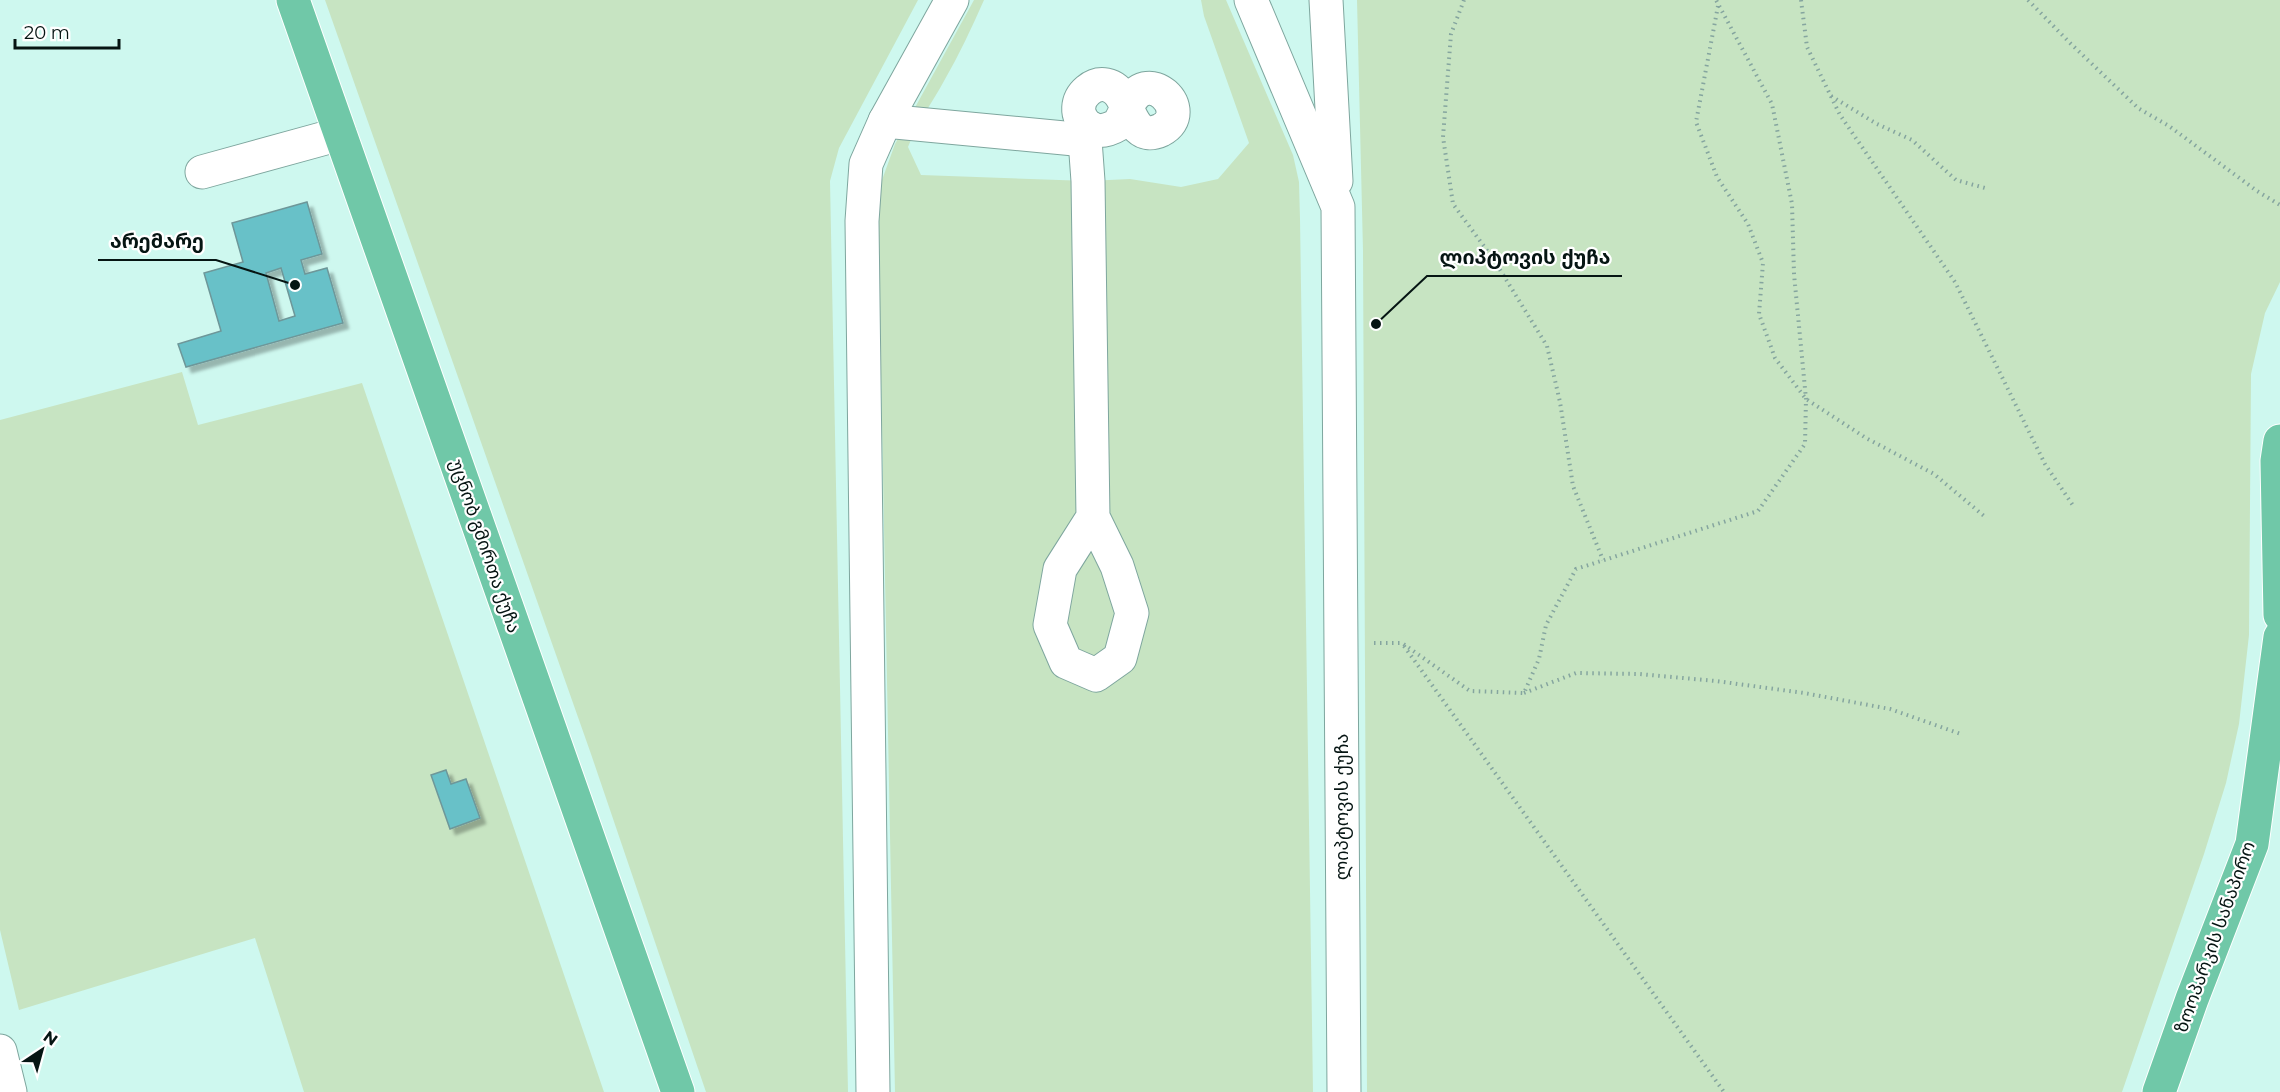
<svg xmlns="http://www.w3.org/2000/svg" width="2280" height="1092" viewBox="0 0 2280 1092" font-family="Montserrat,'Noto Sans Georgian',sans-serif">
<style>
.green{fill:#c7e4c2}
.building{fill:#67c1c8;stroke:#6e9799;stroke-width:1.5;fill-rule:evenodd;filter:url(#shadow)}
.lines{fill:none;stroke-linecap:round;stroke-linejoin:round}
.minor-casing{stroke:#7ea69e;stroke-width:35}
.major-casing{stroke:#fff;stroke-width:35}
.path{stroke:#85a59f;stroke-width:4;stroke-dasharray:1.5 4.5;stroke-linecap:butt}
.minor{stroke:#fff;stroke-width:33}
.major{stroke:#70c8a8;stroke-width:33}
.labels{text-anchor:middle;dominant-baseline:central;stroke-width:4.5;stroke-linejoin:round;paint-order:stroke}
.street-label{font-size:18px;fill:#061513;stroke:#fff}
.leader{fill:none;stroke:#061513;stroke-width:2}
.callout-dot{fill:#061513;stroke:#fff;stroke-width:2}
.callout-label{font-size:20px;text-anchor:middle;font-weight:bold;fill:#061513;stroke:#fff;stroke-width:4.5;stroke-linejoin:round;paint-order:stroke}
</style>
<defs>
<filter id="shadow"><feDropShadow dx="5.5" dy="5.5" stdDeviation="1.5" flood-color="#0004"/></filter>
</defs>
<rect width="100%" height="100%" fill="#cef8ef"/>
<g class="green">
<path d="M325 0H918L839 148 830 181 848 1092H706L591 754Z"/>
<path d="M974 0H984C972 27 959 55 944 81 932 103 917 123 908 147L921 175 1088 181 1130 179 1181 187 1218 179 1249 143 1204 16 1201 0H1226L1293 155 1299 182 1300 219 1313 1092H895L878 219 882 180 895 144Z"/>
<path d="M1357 0H2280V282L2265 313 2251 374 2249 635 2239 724 2226 783 2204 854 2122 1092H1367L1363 251Z"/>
<path d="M182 372 198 425 362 383 604 1092H304L255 938 19 1010 0 930V420Z"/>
</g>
<g class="building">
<path d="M307 202 322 254 301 260 305 274 327 268 343 323 186 367 178 344 221 331 204 273 243 262 232 223ZM281 268 295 316 279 321 266 273Z"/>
<path d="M446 770 451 784 466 779 480 818 450 829 431 775Z"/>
</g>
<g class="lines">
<g class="minor-casing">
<g id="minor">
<path d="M1251 0 1338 207 1344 1092"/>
<path d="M1326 0 1336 181"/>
<path d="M1127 108C1146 60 1196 112 1161 130 1137 141 1131 116 1124 101 1105 61 1058 104 1089 127 1099 134 1109 130 1119 124L1127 108"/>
<path d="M885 121 1085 140"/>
<path d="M202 172 340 134"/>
<path d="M1093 517 1117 566 1132 613 1120 658 1096 675 1066 662 1050 625 1060 569 1093 517 1088 181 1085 140 1093 129"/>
<path d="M0 1051 10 1092"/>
<path d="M873 1092 862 221 866 164 885 121 952 0"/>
</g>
</g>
<g class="major-casing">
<g id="major">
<path d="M293 0 678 1092"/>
<path d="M2280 441 2277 461 2280 615"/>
<path d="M2159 1092 2192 999 2252 844 2280 637"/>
</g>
</g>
<g class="path">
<path d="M1464 0 1451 34 1443 137 1453 204 1494 260 1547 346 1560 402 1573 486 1603 560"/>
<path d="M1801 0 1807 47 1840 115 1955 282 2045 464 2074 507"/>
<path d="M2028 0 2069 42 2138 108 2169 126 2257 191 2280 205"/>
<path d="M1718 6 1696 122 1717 177 1748 224 1763 263 1759 314 1775 358 1806 399 1866 438 1934 474 1984 516"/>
<path d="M1831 96 1877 124 1912 140 1956 180 1985 188"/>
<path d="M1374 643H1402L1470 691 1524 693 1539 659 1546 625 1576 569 1758 511 1805 444 1806 399 1794 274 1792 204 1772 104 1716 0"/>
<path d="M1404 646 1724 1092"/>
<path d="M1524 693 1576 673 1639 674 1716 681 1804 693 1890 709 1961 734"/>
</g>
<use href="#minor" class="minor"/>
<use href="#major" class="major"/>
</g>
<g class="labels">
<g class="street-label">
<text transform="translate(485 546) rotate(71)">უცნობ გმირთა ქუჩა</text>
<text transform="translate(1342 807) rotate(-90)">ლიპტოვის ქუჩა</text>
<text transform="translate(2215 937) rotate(-70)">ზოოპარკის სანაპირო</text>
</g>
</g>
<path class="leader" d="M295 285L216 260H98M1376 324L1427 276H1622"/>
<g class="callout-dot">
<circle cx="295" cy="285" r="6"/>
<circle cx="1376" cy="324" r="6"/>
</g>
<g class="callout-label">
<text x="157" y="248">არემარე</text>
<text x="1525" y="264">ლიპტოვის ქუჩა</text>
</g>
<g transform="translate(42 1050) rotate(36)" stroke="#ffffff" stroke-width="4.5" paint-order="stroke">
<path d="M0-4.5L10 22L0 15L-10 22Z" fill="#061513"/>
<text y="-9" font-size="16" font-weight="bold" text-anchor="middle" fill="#061513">N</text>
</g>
<path d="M15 39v9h104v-9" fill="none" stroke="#061513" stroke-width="3"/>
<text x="24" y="39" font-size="18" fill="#061513" stroke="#ffffff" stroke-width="4.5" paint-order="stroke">20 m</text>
</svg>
